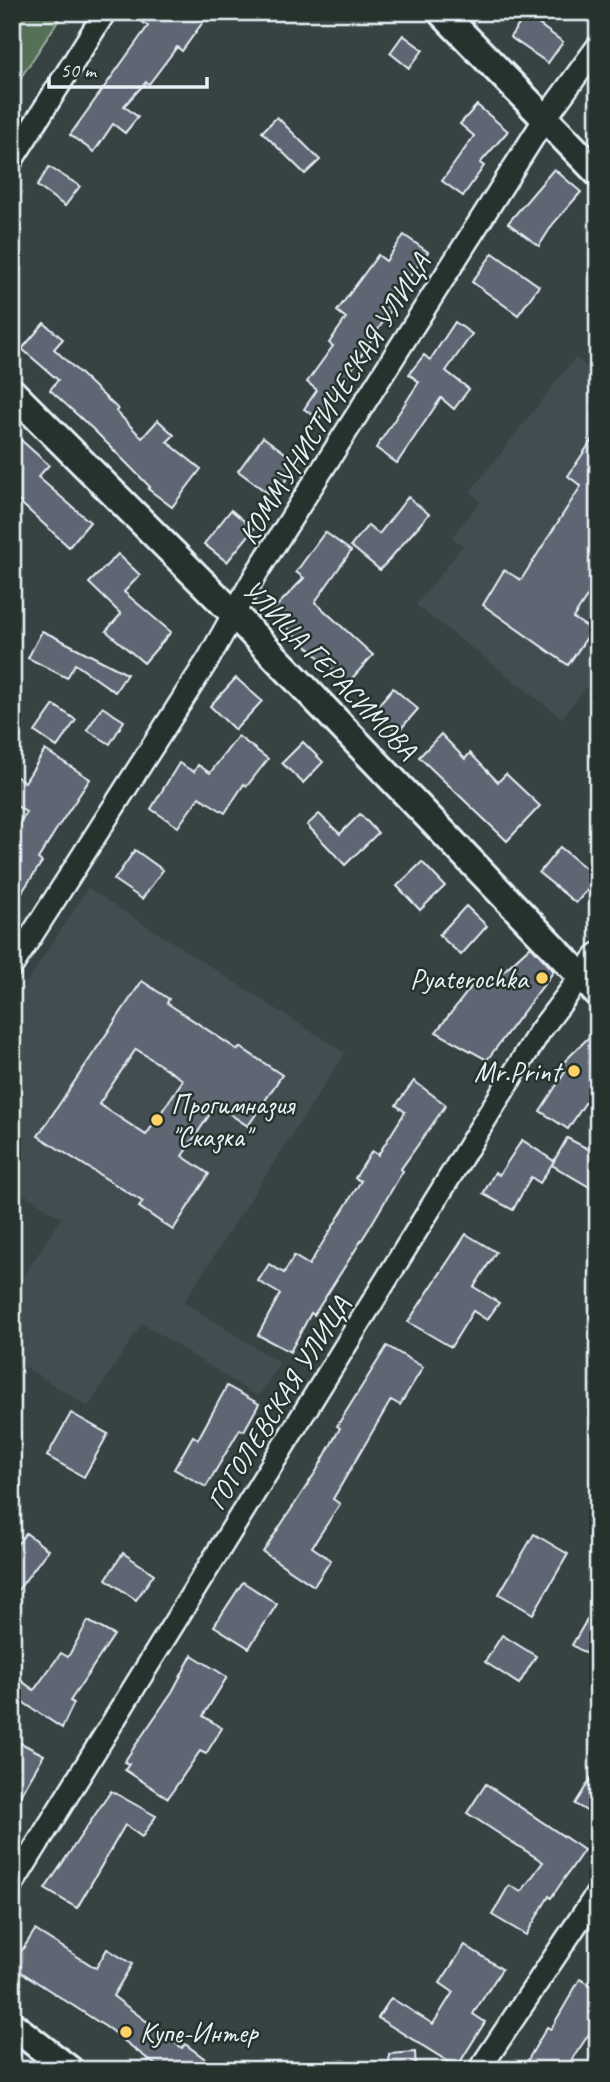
<svg xmlns="http://www.w3.org/2000/svg" width="610" height="2082" viewBox="0 0 610 2082" font-family="Caveat,sans-serif">
<style>
.built{fill:#434d51}
.green{fill:#557056;stroke:#9eb0a7;stroke-width:2}
.building{fill:#5e6673;stroke:#e8f1f8;stroke-width:2;fill-rule:evenodd}
.lines{fill:none;stroke-linecap:round;stroke-linejoin:round}
.minor-casing{stroke:#e8f1f8;stroke-width:26}
.major-casing{stroke:#e8f1f8;stroke-width:32}
.minor{stroke:#26332d;stroke-width:21}
.major{stroke:#26332d;stroke-width:26}
.poi-dot{fill:#ffd166;stroke:#26332d;stroke-width:2.5}
.labels{text-anchor:middle;dominant-baseline:central;stroke-width:5;stroke-linejoin:round;paint-order:stroke}
.street-label{font-size:28px;fill:#e8f1f8;stroke:#26332d}
.poi-label{font-size:28px;fill:#e8f1f8;stroke:#26332d;text-anchor:end}
</style>
<rect width="100%" height="100%" fill="#374242"/>
<filter id="ink" filterUnits="userSpaceOnUse"><feTurbulence type="fractalNoise" baseFrequency=".0143" numOctaves="2"/><feDisplacementMap in="SourceGraphic" scale="14" xChannelSelector="R" yChannelSelector="G"/><feConvolveMatrix kernelMatrix="1 2 1 2 8 2 1 2 1" color-interpolation-filters="sRGB"/></filter>
<g filter="url(#ink)">
<g class="built">
<path d="M575 358 598 375V672L562 718 416 605 463 546 452 537 481 501 470 492Z"/>
<path d="M88 888 345 1053 184 1302 280 1363 258 1397 142 1323 88 1407 12 1358V1294L61 1218 12 1186V1005Z"/>
</g>
<path class="green" d="M12 12H64L12 91Z"/>
<g class="building">
<path d="M128 12H189L203 22 182 51 177 47 149 84 146 82 124 106 138 117 125 133 113 124 94 152 70 135 148 26Z"/>
<path d="M526 15 563 42 548 63 510 37Z"/>
<path d="M403 35 423 50 409 68 390 53Z"/>
<path d="M477 105 508 131 480 163 484 166 463 196 442 181 474 136 460 124Z"/>
<path d="M277 117 320 160 305 174 262 132Z"/>
<path d="M49 167 80 186 65 206 37 186Z"/>
<path d="M554 169 581 192 553 224 539 246 508 223Z"/>
<path d="M404 235 428 252 387 307 391 310 319 419 304 409 317 390 307 382 333 346 329 343 346 318 337 311 378 255 386 261Z"/>
<path d="M493 253 539 286 518 315 472 282Z"/>
<path d="M455 322 472 334 446 371 469 389 454 409 441 398 397 463 376 448 419 382 409 374 424 355 430 360Z"/>
<path d="M44 323 63 339 54 349 118 409 116 411 142 438 158 420 174 435 167 442 201 469 172 507 148 489 150 487 96 432 50 390 58 380 22 349Z"/>
<path d="M598 431V580L573 618 592 630 568 665 483 605 504 570 521 580 581 486 568 476Z"/>
<path d="M12 432 49 465 38 477 90 522 69 547 12 495Z"/>
<path d="M263 437 299 463 273 497 238 471Z"/>
<path d="M408 497 429 514 380 570 351 546 368 525 379 534Z"/>
<path d="M231 510 254 529 227 562 204 544Z"/>
<path d="M325 532 351 551 315 602 373 655 347 684 271 612 304 578 296 572Z"/>
<path d="M118 554 140 575 124 592 171 632 144 663 106 631 121 614 89 583Z"/>
<path d="M42 631 55 637 127 674 115 692 75 664 67 678 28 658Z"/>
<path d="M236 678 262 701 235 730 210 706Z"/>
<path d="M393 688 418 709 398 732 373 711Z"/>
<path d="M54 705 76 720 57 747 35 732Z"/>
<path d="M102 707 124 721 110 744 87 730Z"/>
<path d="M441 734 465 759 470 753 498 782 506 774 540 806 507 841 419 757Z"/>
<path d="M238 736 268 759 247 786 244 784 225 813 199 797 178 827 151 809 179 763 194 772 198 765 210 773Z"/>
<path d="M303 742 323 762 303 783 282 763Z"/>
<path d="M45 750 90 779 56 830 38 859 42 862 12 907V836L26 812 12 803V774L25 782Z"/>
<path d="M319 814 340 834 360 814 378 833 345 865 307 825Z"/>
<path d="M560 847 598 878 576 903 539 873Z"/>
<path d="M135 850 163 870 142 899 114 880Z"/>
<path d="M422 862 445 886 420 910 397 886Z"/>
<path d="M466 906 487 926 461 955 439 935Z"/>
<path d="M531 946 554 971 487 1060 436 1032 475 982 495 979Z"/>
<path d="M142 981 169 999 167 1003 238 1050 240 1047 282 1075 248 1126 216 1105 182 1156 209 1174 173 1230 139 1207 143 1202 38 1136ZM136 1049 183 1080 146 1135 99 1104Z"/>
<path d="M589 1037 598 1046V1105L589 1097 568 1129 540 1111 565 1072 559 1067Z"/>
<path d="M414 1081 446 1105 401 1169 403 1171 368 1230 314 1315 311 1313 290 1352 258 1335 280 1294 258 1281 269 1264 284 1273 294 1256 309 1265 361 1181 355 1178 372 1151 378 1155 405 1112 396 1105Z"/>
<path d="M567 1138 598 1154V1192L552 1165 554 1161 540 1183 531 1177 513 1210 483 1194 495 1172 499 1175 522 1140 554 1161Z"/>
<path d="M466 1234 496 1252 474 1287 499 1303 487 1320 473 1311 451 1347 408 1322Z"/>
<path d="M387 1346 423 1367 400 1405 391 1400 333 1499 340 1504 312 1547 331 1560 314 1586 263 1552 317 1470 340 1428 337 1426Z"/>
<path d="M227 1386 259 1404 244 1431 240 1429 206 1487 174 1469 193 1436 198 1439Z"/>
<path d="M71 1413 108 1434 84 1477 47 1456Z"/>
<path d="M26 1533 48 1550 12 1598V1551Z"/>
<path d="M534 1534 568 1554 533 1614 499 1594Z"/>
<path d="M123 1553 154 1574 136 1600 106 1579Z"/>
<path d="M243 1582 277 1604 249 1648 214 1626Z"/>
<path d="M598 1601V1661L572 1645Z"/>
<path d="M88 1621 114 1635 70 1701 74 1703 62 1728 12 1695V1674L34 1690 61 1653 68 1657Z"/>
<path d="M502 1635 536 1656 519 1684 485 1662Z"/>
<path d="M192 1655 227 1677 203 1716 222 1728 206 1754 200 1751 168 1798 125 1770 129 1764 124 1762 172 1692Z"/>
<path d="M21 1743 44 1755 12 1809V1759Z"/>
<path d="M598 1767V1818L575 1804Z"/>
<path d="M486 1784 584 1850 551 1898 549 1896 526 1935 492 1915 509 1885 521 1892 543 1862 467 1813Z"/>
<path d="M111 1791 156 1816 142 1837 125 1825 77 1908 45 1889Z"/>
<path d="M35 1930 96 1968 107 1949 132 1964 113 1996 182 2048 185 2044 220 2070H162L109 2029 12 1966Z"/>
<path d="M465 1945 502 1969 473 2014 485 2022 457 2067 378 2018 391 1998 433 2024 453 1992 440 1983Z"/>
<path d="M580 1979 598 1989V2039L589 2034 567 2067 560 2063 556 2070H522L547 2027 551 2029Z"/>
<path d="M415 2052 416 2070H390L389 2054Z"/>
</g>
<g class="lines">
<g class="minor-casing">
<g id="minor">
<path d="M12 160 105 12"/>
<path d="M12 966 209 658 256 574 544 120 598 46"/>
<path d="M12 1885 540 1031 598 954"/>
<path d="M479 2070 598 1892"/>
</g>
</g>
<g class="major-casing">
<g id="major">
<path d="M441 12 598 173"/>
<path d="M12 392 233 613 598 994"/>
<path d="M12 2025 70 2070"/>
</g>
</g>
<use href="#minor" class="minor"/>
<use href="#major" class="major"/>
</g>
</g>
<g class="poi-dot">
<circle cx="542" cy="978" r="7"/>
<circle cx="574" cy="1071" r="7"/>
<circle cx="157" cy="1120" r="7"/>
<circle cx="126" cy="2032" r="7"/>
</g>
<g class="labels">
<g class="street-label">
<text transform="translate(334 399) rotate(-58)">КОММУНИСТИЧЕСКАЯ УЛИЦА</text>
<text transform="translate(330 669) rotate(46)">УЛИЦА ГЕРАСИМОВА</text>
<text transform="translate(278 1403) rotate(-58)">ГОГОЛЕВСКАЯ УЛИЦА</text>
</g>
<g class="poi-label">
<text x="528" y="978">Pyaterochka</text>
<text x="560" y="1071">Mr.Print</text>
<text x="171" y="1104" text-anchor="start">Прогимназия<tspan x="171" dy="32">"Сказка"</tspan></text>
<text x="140" y="2032" text-anchor="start">Купе-Интер</text>
</g>
</g>
<rect width="610" height="2082" fill="none" stroke="#26332d" stroke-width="42"/>
<rect x="21" y="21" width="568" height="2040" fill="none" stroke="#e8f1f8" stroke-width="2.5" filter="url(#ink)"/>
<path d="M49 77v10h158v-10" fill="none" stroke="#e8f1f8" stroke-width="3.5"/>
<text x="60" y="77" font-size="21" fill="#e8f1f8" stroke="#26332d" stroke-width="5" paint-order="stroke">50 m</text>
</svg>
